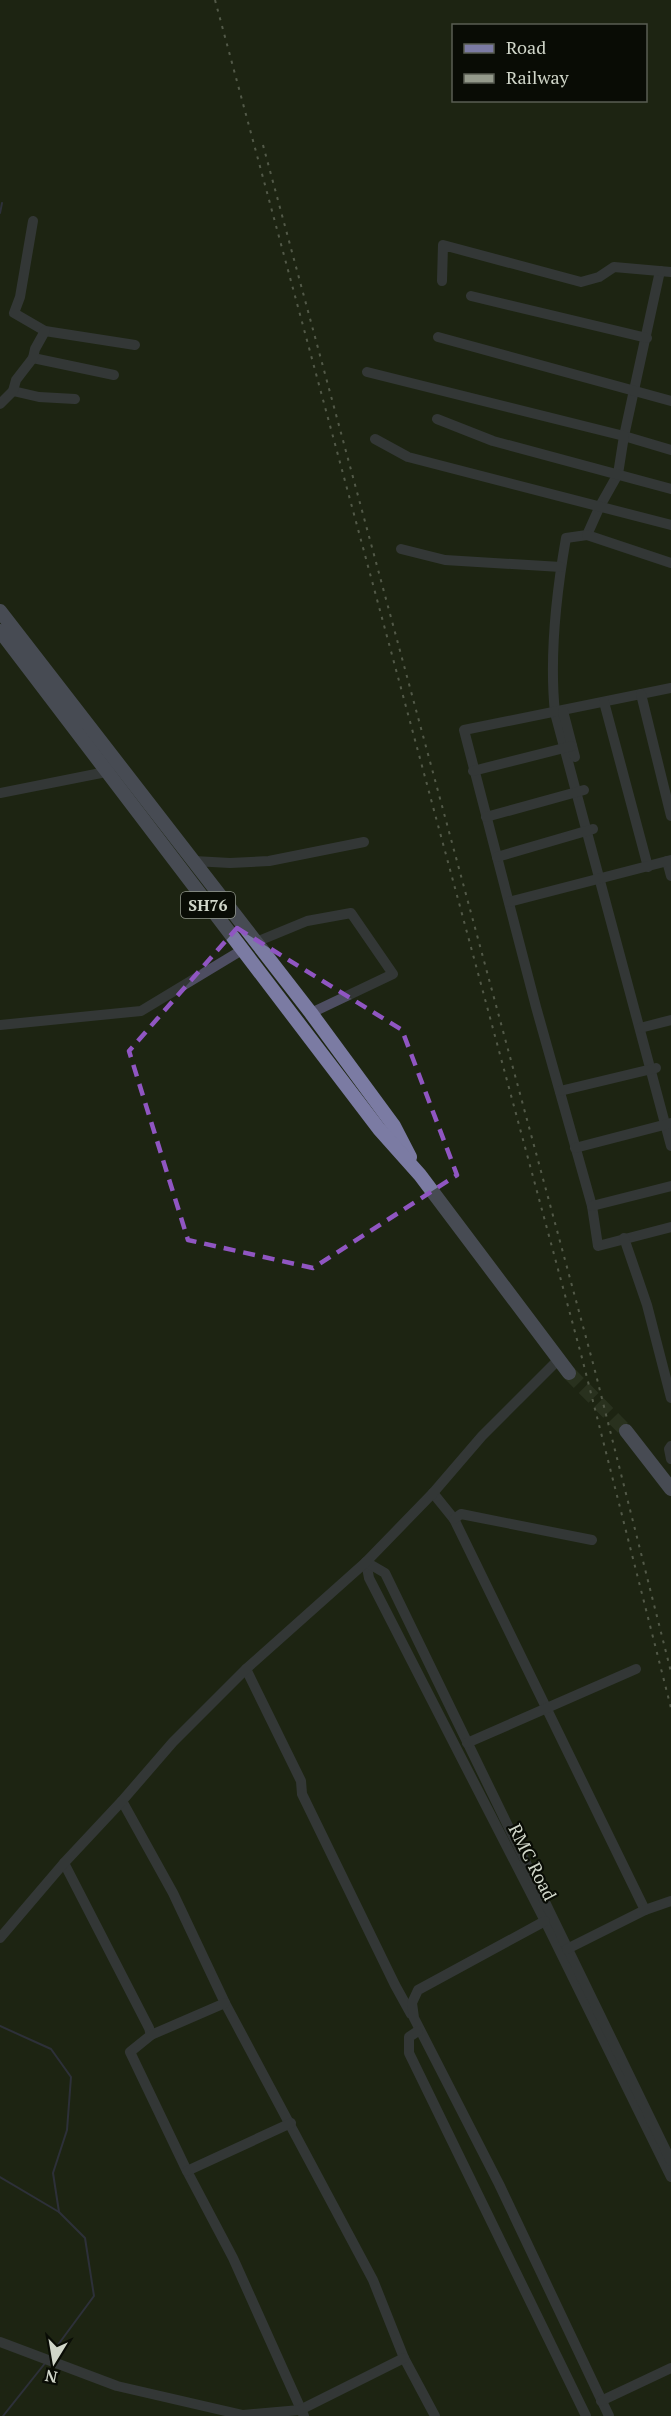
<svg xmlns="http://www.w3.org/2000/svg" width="671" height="2416" viewBox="0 0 671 2416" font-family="'PT Serif',serif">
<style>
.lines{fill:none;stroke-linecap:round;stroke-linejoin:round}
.stream{stroke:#403e68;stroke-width:2}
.major-tunnel{stroke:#38402d;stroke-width:14;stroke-dasharray:14 7;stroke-linecap:butt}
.minor{stroke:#4e4e62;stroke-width:10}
.major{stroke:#7b7ba3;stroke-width:14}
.rail{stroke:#949a8b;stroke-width:2;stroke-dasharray:3 6;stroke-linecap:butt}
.marked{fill:none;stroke:#9056c2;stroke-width:4.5;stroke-dasharray:12 8;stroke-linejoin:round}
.labels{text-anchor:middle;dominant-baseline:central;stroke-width:4.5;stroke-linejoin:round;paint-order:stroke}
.shield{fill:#090c05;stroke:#94998e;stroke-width:1.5}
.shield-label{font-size:16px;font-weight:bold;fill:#d0d6c9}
.street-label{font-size:18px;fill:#d0d6c9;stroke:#090c05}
</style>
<rect width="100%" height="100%" fill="#1d2512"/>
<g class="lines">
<g class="stream">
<path d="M0 213 2 203"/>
<path d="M0 2026 51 2049 71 2077 67 2130 53 2173 59 2212"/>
<path d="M0 2177 59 2212 85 2238 94 2296 49 2357"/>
<path d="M3 2416 46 2362"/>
</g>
<path class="major-tunnel" d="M569 1373 626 1431"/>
<g class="minor">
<path d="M33 221 20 297 14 313 45 331 135 345"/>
<path d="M660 271 624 436 671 450"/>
<path d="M442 281 443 245 581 282 599 277 614 267 671 272"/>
<path d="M471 296 647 338"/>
<path d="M438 337 671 401"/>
<path d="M33 358 114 375"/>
<path d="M367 372 624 436 618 474 600 506 587 535 566 538C556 595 549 655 555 713L671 1146"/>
<path d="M13 391 39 397 75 399"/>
<path d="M0 404 13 391 16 380 33 358 35 349 45 331"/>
<path d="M437 419 493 441 671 489"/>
<path d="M375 439 408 457 671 525"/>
<path d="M587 535 671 563"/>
<path d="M401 549 445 560 561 567"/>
<path d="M671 688 464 730 536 1007 592 1206 598 1246 671 1227"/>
<path d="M641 694 671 816"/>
<path d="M604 702 648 867"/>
<path d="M563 711 575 757"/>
<path d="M473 771 572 746"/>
<path d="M0 793 106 772 110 768"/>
<path d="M486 817 584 790"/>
<path d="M497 857 593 829"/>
<path d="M194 861 230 863 269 861 364 842"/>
<path d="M667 861 671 876"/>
<path d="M509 902 671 860"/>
<path d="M256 942 307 921 351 913 393 974 311 1013"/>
<path d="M0 1025 141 1011 242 950"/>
<path d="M640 1028 671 1020"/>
<path d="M560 1091 656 1068"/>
<path d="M575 1148 671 1123"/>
<path d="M592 1206 671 1186"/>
<path d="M624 1238 647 1305 671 1398"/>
<path d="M671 1446 669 1449 671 1459"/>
<path d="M433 1493 454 1519 645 1910"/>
<path d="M454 1519 461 1514 592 1540"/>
<path d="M366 1562 369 1578 545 1921 671 2177"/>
<path d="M366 1562 385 1573 671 2161"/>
<path d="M246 1669 301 1781 302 1794 395 1985 411 2014"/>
<path d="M467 1743 636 1669"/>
<path d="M122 1801 173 1893 225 2003 373 2280 404 2358 435 2416"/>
<path d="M64 1863 149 2028 151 2035"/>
<path d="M545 1921 418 1990 412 2003 414 2018 499 2184 609 2416"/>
<path d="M0 1938 64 1863 122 1801 173 1742 246 1669 366 1562 433 1493 482 1436 559 1359"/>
<path d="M567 1949 645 1910 671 1901"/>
<path d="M225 2003 151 2035 130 2052 187 2171 233 2258 304 2416"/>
<path d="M418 2031 409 2037V2053L586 2416"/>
<path d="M187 2171 291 2123"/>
<path d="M0 2342 117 2386 243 2415 300 2410 404 2358"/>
<path d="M601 2401 671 2368"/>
</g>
<g class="major">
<path d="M0 611 311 1013 394 1126 410 1157"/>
<path d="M0 631 379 1129 420 1175 569 1373"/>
<path d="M626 1431 671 1489"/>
</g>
<g class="rail">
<path d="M215 0 582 1358 671 1708"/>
<path d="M263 145 594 1367 671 1672"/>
</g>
</g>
<path d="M0 0H671V2416H0ZM237 928 402 1030 457 1175 313 1268 188 1240 129 1051Z" fill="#1d2512" fill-opacity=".55" fill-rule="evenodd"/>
<path class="marked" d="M237 928 402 1030 457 1175 313 1268 188 1240 129 1051Z"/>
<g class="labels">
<rect class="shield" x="181" y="892" width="54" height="26" rx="4.5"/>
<g class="shield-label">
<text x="208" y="905">SH76</text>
</g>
<g class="street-label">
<text transform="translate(533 1862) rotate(63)">RMC Road</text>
</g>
</g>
<rect x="452" y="24" width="195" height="78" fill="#090c05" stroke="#595d53" stroke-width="1.5"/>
<rect x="464" y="44" width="30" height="9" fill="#7b7ba3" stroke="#595d53" stroke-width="1.5"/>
<text x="506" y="54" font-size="18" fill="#d0d6c9">Road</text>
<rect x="464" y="74" width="30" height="9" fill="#949a8b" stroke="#595d53" stroke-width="1.5"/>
<text x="506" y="84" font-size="18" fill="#d0d6c9">Railway</text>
<g transform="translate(54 2362) rotate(191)" stroke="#090c05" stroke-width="4.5" paint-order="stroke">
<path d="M0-4.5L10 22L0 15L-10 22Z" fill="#d0d6c9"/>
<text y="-9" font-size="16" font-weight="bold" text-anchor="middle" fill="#d0d6c9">N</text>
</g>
</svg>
